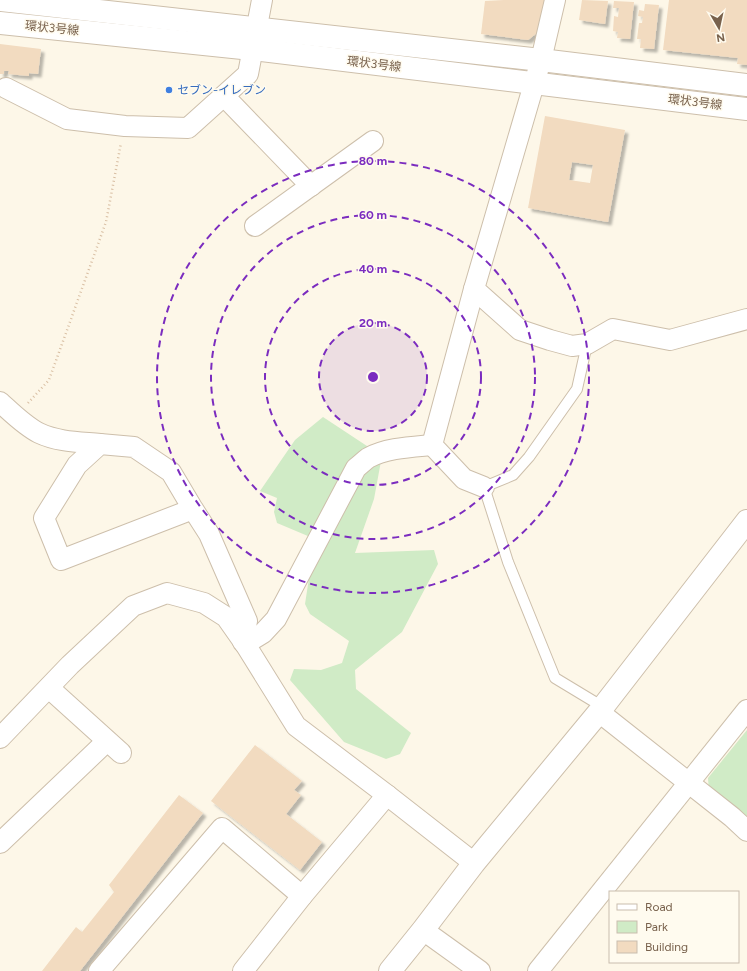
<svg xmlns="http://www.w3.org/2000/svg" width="747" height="971" viewBox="0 0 747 971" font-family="Figtree,'Noto Sans JP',sans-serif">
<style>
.green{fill:#d0ebc6}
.building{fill:#f2dbc0;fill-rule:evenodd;filter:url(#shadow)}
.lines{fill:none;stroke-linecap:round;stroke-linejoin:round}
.service-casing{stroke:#cdbfab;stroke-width:12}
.minor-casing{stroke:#cdbfab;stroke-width:22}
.tertiary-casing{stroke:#cdbfab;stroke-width:24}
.path{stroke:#d8bea2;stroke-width:2.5;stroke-dasharray:1 3;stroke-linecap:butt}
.service{stroke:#fff;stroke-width:10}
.minor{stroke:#fff;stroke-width:20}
.tertiary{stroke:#fff;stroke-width:22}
.ring{fill:none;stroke:#7b2cbf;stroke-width:2;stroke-dasharray:7 5}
.shop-dot{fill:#3f7fe0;stroke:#fffbef;stroke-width:1.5}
.labels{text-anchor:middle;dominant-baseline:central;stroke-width:3;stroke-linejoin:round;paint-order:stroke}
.street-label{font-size:12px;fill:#78614c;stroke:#fffbef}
.shop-label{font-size:12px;fill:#366cbe;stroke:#fffbef;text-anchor:start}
.centre{fill:#7b2cbf;stroke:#fffbef;stroke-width:2}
.ring-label{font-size:12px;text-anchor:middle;font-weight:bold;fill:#7b2cbf;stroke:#fffbef;stroke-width:3;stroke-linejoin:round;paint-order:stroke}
</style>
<defs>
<filter id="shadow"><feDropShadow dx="3.5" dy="3.5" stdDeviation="1" flood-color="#0004"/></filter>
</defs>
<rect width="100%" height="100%" fill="#fdf7e8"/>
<g class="green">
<path d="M323 417 370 448 381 461 374 499 355 553 434 550 438 564 402 632 355 670 356 689 411 733 400 754 386 759 344 742 290 680 294 669 321 670 342 663 349 641 310 614 305 604 315 539 277 523 274 512 277 498 260 491 295 440Z"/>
<path d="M747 730V822L709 792 708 778Z"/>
</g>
<g class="building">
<path d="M504 0H545L537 33 528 40 481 34 485 1Z"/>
<path d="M582 0 608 1 605 24 579 20Z"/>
<path d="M669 0H747V65L737 64 738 58 663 50Z"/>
<path d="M614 1 634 2 630 39 617 38 618 32 613 31 614 16 618 17 619 8H613Z"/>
<path d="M645 4 659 5 654 49 640 48 641 39H637L639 23H642L643 17 638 16 639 10 644 11Z"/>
<path d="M0 44 41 49 38 74 29 73V76L8 74 9 71H4V74H0Z"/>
<path d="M545 116 625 130 608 222 528 208ZM572 162 593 165 590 183 569 180Z"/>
<path d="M255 745 302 781 294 790 301 795 286 814 322 842 300 870 211 801Z"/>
<path d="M179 795 203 813 80 971H42L76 927 82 932 114 892 109 885Z"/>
</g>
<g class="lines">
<g class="service-casing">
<path id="service" d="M587 344 577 389 529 457 513 475 484 487 508 562 555 678 603 707"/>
</g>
<g class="minor-casing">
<g id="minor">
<path d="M555 0 541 60 474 289 520 330 550 340 572 346 587 344 613 329 670 340 747 319"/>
<path d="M6 88 67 119 125 126 188 128 248 74 262 0"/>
<path d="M224 96 311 186"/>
<path d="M255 226 373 141"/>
<path d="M474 289 432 445 464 479 484 487"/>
<path d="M0 402C12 413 25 426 39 433 58 442 80 442 100 444"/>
<path d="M193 509 61 560 44 518 77 465 100 444 134 447 171 472 193 509 209 534 247 621 243 642"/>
<path d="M245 644 263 633 276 619 356 468C360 465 364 461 368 458 386 448 411 447 432 445"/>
<path d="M49 688 121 753"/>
<path d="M599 712 732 817 747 831"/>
<path d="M0 738 70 665 133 606 167 593 204 603 226 617 245 644 296 726 387 795 474 863"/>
<path d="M0 843 107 741"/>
<path d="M423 930 480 971"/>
<path d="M99 971 222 828 302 896 387 795"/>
<path d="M243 971 302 896"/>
<path d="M538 971 747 710"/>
</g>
</g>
<g class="tertiary-casing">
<g id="tertiary">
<path d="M0 0 541 60 747 85"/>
<path d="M0 23 252 49 747 109"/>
<path d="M390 971 423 930 474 863 599 712 747 521"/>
</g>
</g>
<path class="path" d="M28 403 49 380 106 222 121 143"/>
<use href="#service" class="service"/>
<use href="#minor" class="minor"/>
<use href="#tertiary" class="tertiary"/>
</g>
<circle cx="373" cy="377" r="54" fill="#7b2cbf" fill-opacity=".12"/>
<g class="ring">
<circle cx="373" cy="377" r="54"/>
<circle cx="373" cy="377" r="108"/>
<circle cx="373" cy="377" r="162"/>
<circle cx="373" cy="377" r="216"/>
</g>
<circle class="shop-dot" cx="169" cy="90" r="4"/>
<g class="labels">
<g class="street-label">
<text transform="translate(52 28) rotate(6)">環状3号線</text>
<text transform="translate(374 64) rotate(7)">環状3号線</text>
<text transform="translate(695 102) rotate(7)">環状3号線</text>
</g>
<g class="shop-label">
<text x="177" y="90">セブン-イレブン</text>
</g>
</g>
<circle cx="373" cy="377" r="6" class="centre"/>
<g class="ring-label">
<text x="373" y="165">80 m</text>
<text x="373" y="219">60 m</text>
<text x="373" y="273">40 m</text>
<text x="373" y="327">20 m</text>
</g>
<rect x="609" y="891" width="130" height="72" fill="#fffbef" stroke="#c9bdae"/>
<rect x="617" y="904" width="20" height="6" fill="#ffffff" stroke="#c9bdae"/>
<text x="645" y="911" font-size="12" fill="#78614c">Road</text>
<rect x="617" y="921" width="20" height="12" fill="#d0ebc6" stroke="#c9bdae"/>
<text x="645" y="931" font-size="12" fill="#78614c">Park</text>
<rect x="617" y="941" width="20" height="12" fill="#f2dbc0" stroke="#c9bdae"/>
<text x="645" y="951" font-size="12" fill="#78614c">Building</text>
<g transform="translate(719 28) rotate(171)" stroke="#fffbef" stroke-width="3" paint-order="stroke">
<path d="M0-3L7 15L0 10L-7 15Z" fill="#78614c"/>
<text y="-6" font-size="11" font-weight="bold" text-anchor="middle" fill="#78614c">N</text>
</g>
</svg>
